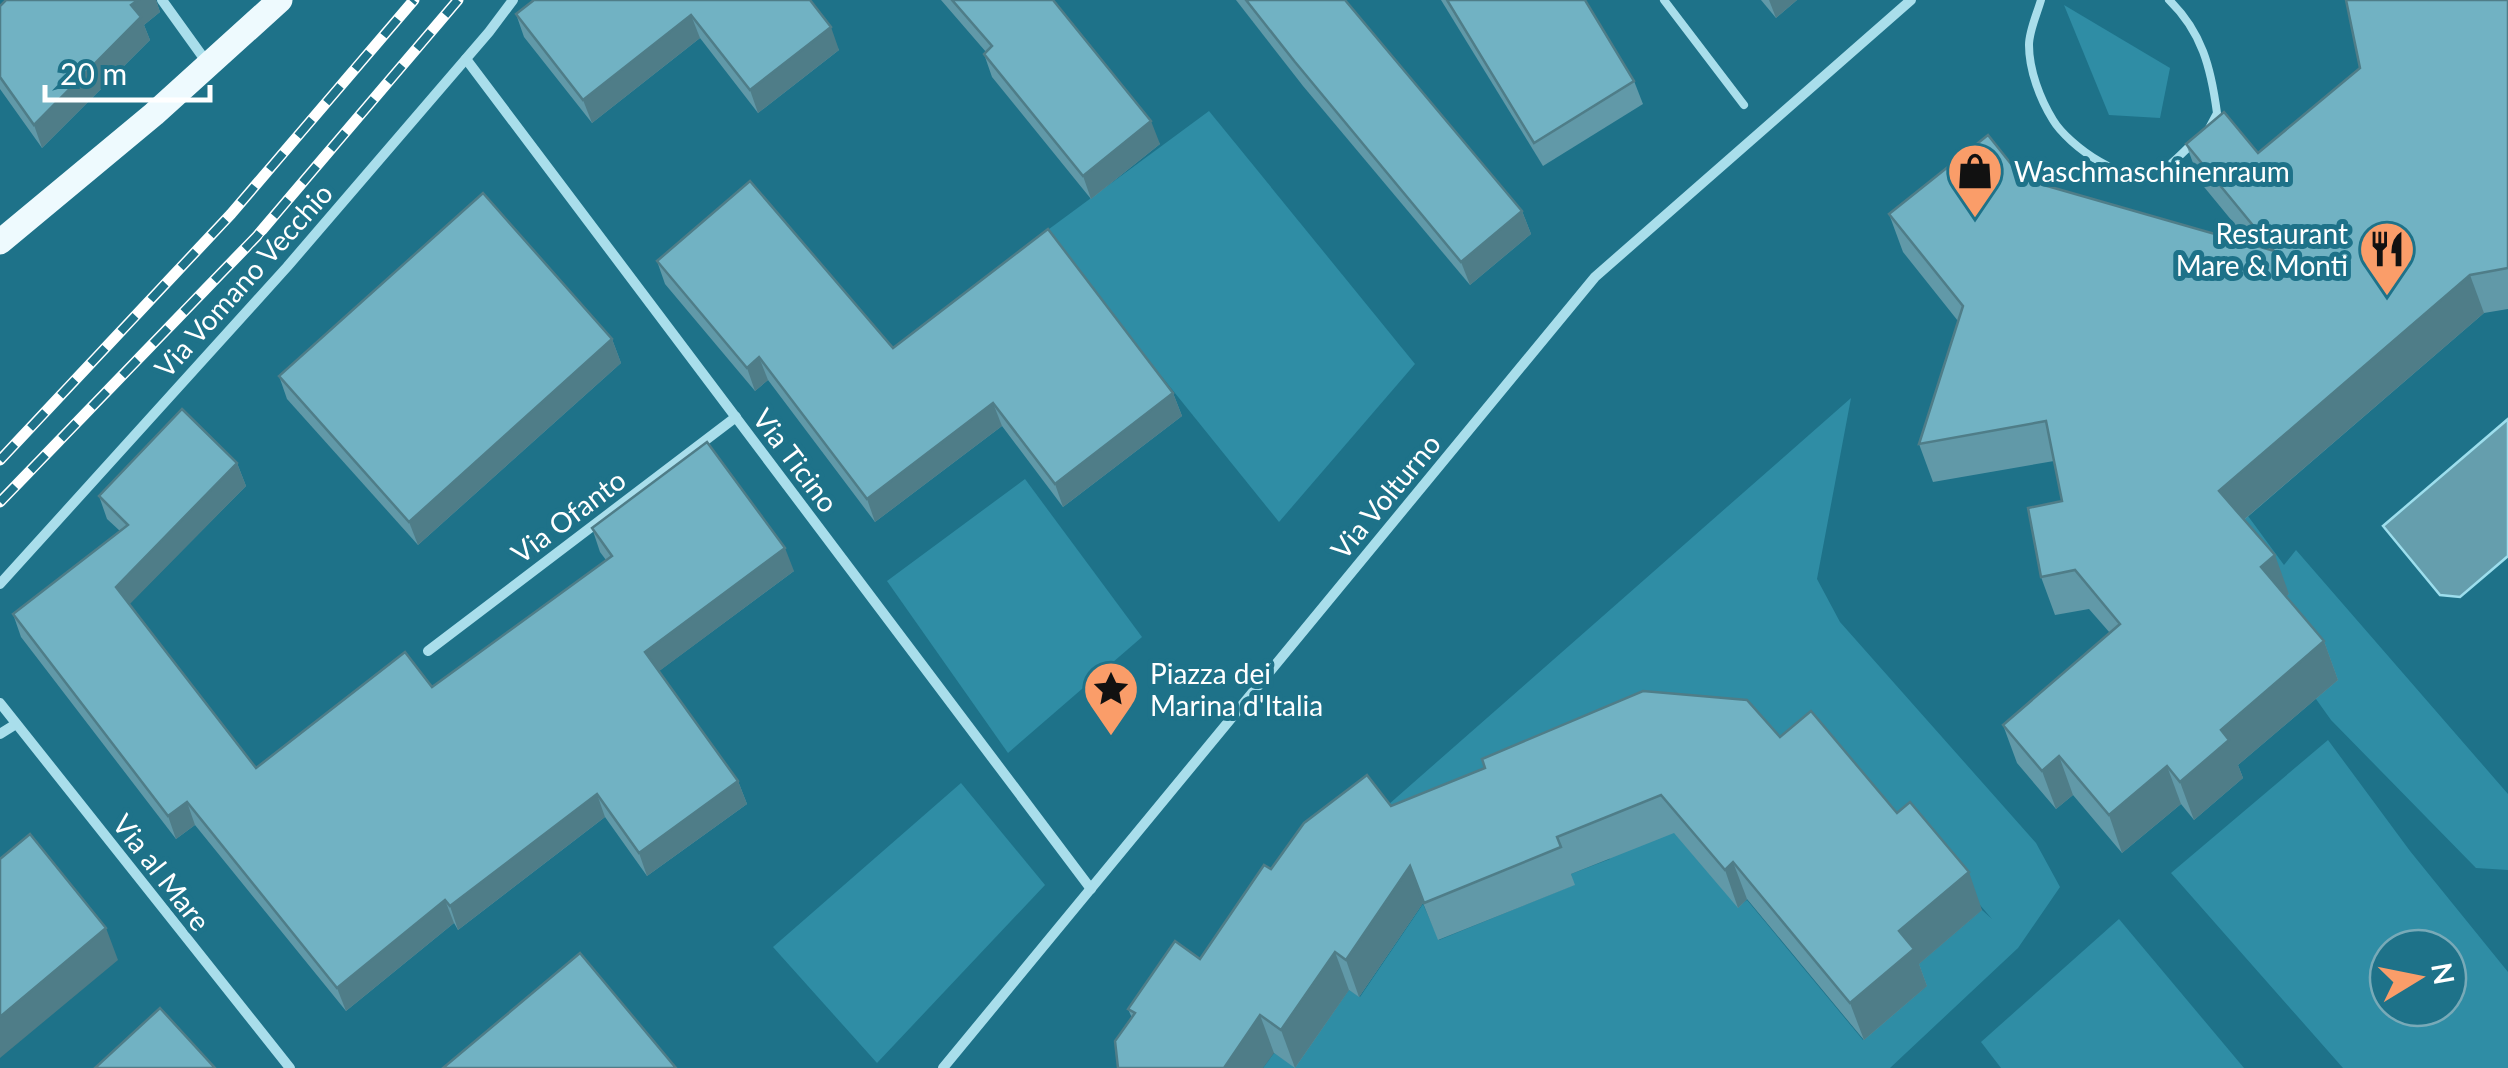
<svg xmlns="http://www.w3.org/2000/svg" width="2508" height="1068" viewBox="0 0 2508 1068" font-family="Lato,sans-serif">
<style>
.green{fill:#2f8da5;fill-rule:evenodd}
.water{fill:#659ead;stroke:#9ddeed;stroke-width:2.5}
.lines{fill:none;stroke-linecap:round;stroke-linejoin:round}
.lane{stroke:#a9deeb;stroke-width:8}
.street{stroke:#a9deeb;stroke-width:10}
.primary{stroke:#eefafe;stroke-width:25}
.rail-casing{stroke:#fff;stroke-width:11}
.rail{stroke:#1e7289;stroke-width:8;stroke-dasharray:22;stroke-linecap:butt}
.wall{fill:#6199a8}
.shaded-wall{fill:#4f7d88}
.building{fill:#71b2c3;stroke:#4f7d88;stroke-width:2.5}
.labels{text-anchor:middle;dominant-baseline:central;stroke-width:10;stroke-linejoin:round;paint-order:stroke}
.poi-label{font-size:28px;fill:#fff;stroke:#1e7289;text-anchor:start}
.street-label{font-size:28px;fill:#fff;stroke:#1e7289}
</style>
<rect width="100%" height="100%" fill="#1e7289"/>
<g class="green">
<path d="M2064 5 2170 68 2160 118 2109 115Z"/>
<path d="M1209 111 1415 364 1279 522 1045 232Z"/>
<path d="M1851 398 1817 579 1840 622 2036 843 2060 887 2018 948 1890 1068H1263L1274 1053 1295 1067 1349 990 1360 997 1423 904 1439 940 1574 885 1571 874 1610 859 1578 780 1658 745 1732 749 1744 759 1667 824 1738 907 1747 900 1863 1040 1927 986 1913 969 1982 910 1992 919 1924 840 1874 882 1841 843 1878 811 1825 749 1794 775 1765 742 1759 746 1750 736 1657 729 1496 796 1499 806 1404 844 1380 812Z"/>
<path d="M1025 479 1142 637 1008 753 887 581Z"/>
<path d="M2248 516 2284 565 2296 550 2508 794V870L2476 868 2331 720 2316 699 2233 529Z"/>
<path d="M2328 740 2410 851 2508 972V1068H2343L2171 873ZM2388 948H2448V1008H2388Z"/>
<path d="M961 783 1045 885 877 1063 773 947Z"/>
<path d="M2119 919 2244 1068H2001L1981 1042Z"/>
</g>
<path class="water" d="M2508 419V556L2460 597 2440 595 2383 526Z"/>
<g class="lines">
<g class="lane">
<path d="M1664 0 1744 105"/>
<path d="M2041 0C2037 14 2029 31 2029 45 2029 70 2040 99 2053 120 2068 145 2127 188 2158 173 2171 166 2183 152 2194 142"/>
<path d="M2169 0C2202 32 2211 68 2217 113L2208 130"/>
</g>
<g class="street">
<path d="M162 0 208 64"/>
<path d="M466 59 1091 889"/>
<path d="M0 584 287 267 489 32 513 0"/>
<path d="M428 651 736 417"/>
<path d="M0 703 290 1068"/>
<path d="M0 734 16 724"/>
<path d="M943 1068 1595 277 1911 0"/>
</g>
<path class="primary" d="M0 242 154 114 280 0"/>
<g class="rail-casing">
<g id="rail">
<path d="M0 460 231 214 414 0"/>
<path d="M0 502 257 236 458 0"/>
</g>
</g>
<use href="#rail" class="rail"/>
</g>
<g class="wall">
<path d="M6 0H156L160 12 144 25 150 40 42 148 0 89V6Z"/>
<path d="M810 0 839 50 758 113 700 38 592 123 524 37 516 14Z"/>
<path d="M941 0H1053L1160 144 1091 199 992 77 984 54 986 52Z"/>
<path d="M1236 0H1345L1522 211 1531 234 1470 285 1303 86Z"/>
<path d="M1441 0H1585L1634 81 1643 104 1543 166Z"/>
<path d="M1761 0H1797L1776 18Z"/>
<path d="M2508 0V309L2484 313 2244 520 2289 594 2286 596 2324 641 2338 680 2238 765 2243 778 2194 820 2181 804 2122 853 2073 795 2056 809 2017 763 2003 725 2110 633 2089 609 2055 615 2041 577 2062 501 2054 461 1933 482 1919 444 1958 321 1903 252 1889 214 2023 179 2251 244 2200 182 2186 144 2258 153Z"/>
<path d="M657 261 893 348 1173 393 1182 416 1063 507 1002 426 875 522 768 380 755 391 665 284Z"/>
<path d="M612 339 621 363 418 545 287 399 279 376Z"/>
<path d="M237 463 246 486 129 604 256 768 432 687 606 560 600 552 592 528 794 571 659 671 738 781 747 804 647 876 605 817 458 930 454 923 346 1011 195 825 176 839 21 637 13 614 120 531 107 519 99 496Z"/>
<path d="M1780 737 1897 813 1982 910 1919 964 1927 986 1864 1040 1747 899 1738 908 1674 833 1571 874 1575 885 1438 940 1423 903 1359 997 1349 990 1295 1068 1274 1053 1132 1018 1128 1009 1200 959 1271 869 1391 806Z"/>
</g>
<g class="shaded-wall">
<path d="M138 0H156L160 12 144 25 150 40 42 148 34 125 131 5Z"/>
<path d="M1769 0H1797L1776 18Z"/>
<path d="M691 15 700 38 592 123 583 100Z"/>
<path d="M831 27 839 50 758 113 750 90Z"/>
<path d="M1151 121 1160 144 1091 199 1083 176Z"/>
<path d="M1522 211 1531 234 1470 285 1461 262Z"/>
<path d="M2470 275 2484 313 2233 529 2219 491Z"/>
<path d="M612 339 621 363 418 545 409 522Z"/>
<path d="M759 357 768 380 755 391 747 368Z"/>
<path d="M1173 393 1182 416 1063 507 1055 484Z"/>
<path d="M993 403 1002 426 875 522 867 499Z"/>
<path d="M237 463 246 486 124 610 116 587Z"/>
<path d="M785 548 794 571 654 675 645 652Z"/>
<path d="M2275 555 2289 594 2275 606 2261 567Z"/>
<path d="M2324 641 2338 680 2238 765 2243 778 2194 820 2180 782 2221 730Z"/>
<path d="M2059 756 2073 795 2056 809 2042 771Z"/>
<path d="M2167 766 2181 804 2122 853 2109 815Z"/>
<path d="M738 781 747 804 647 876 639 853Z"/>
<path d="M597 794 605 817 458 930 450 906Z"/>
<path d="M187 802 195 825 176 839 168 816Z"/>
<path d="M1733 862 1747 899 1738 908 1725 870Z"/>
<path d="M1410 866 1423 903 1359 997 1346 960Z"/>
<path d="M1969 872 1982 910 1919 964 1927 986 1864 1040 1850 1003 1899 931Z"/>
<path d="M445 900 454 923 346 1011 337 988Z"/>
<path d="M106 928 118 960 0 1058V1017Z"/>
<path d="M1335 952 1349 990 1295 1068 1281 1030Z"/>
<path d="M1260 1015 1274 1053 1263 1068H1224Z"/>
</g>
<g class="building">
<path d="M6 0H138L131 5 141 17 34 125 0 77V6Z"/>
<path d="M534 0H810L831 27 750 90 691 15 583 100 516 14Z"/>
<path d="M952 0H1053L1151 121 1083 176 984 54 992 46Z"/>
<path d="M1246 0H1345L1522 211 1461 262 1295 62Z"/>
<path d="M1447 0H1585L1634 81 1534 143Z"/>
<path d="M2346 0H2508V268L2470 275 2219 491 2275 555 2261 567 2324 641 2221 730 2229 740 2180 782 2167 766 2109 815 2059 756 2042 771 2003 725 2120 624 2075 570 2041 577 2028 508 2062 501 2046 421 1919 444 1963 306 1889 214 1988 135 2023 179 2274 251 2186 144 2224 112 2258 153 2360 68Z"/>
<path d="M750 181 893 348 1048 229 1173 393 1055 484 993 403 867 499 759 357 747 368 657 261Z"/>
<path d="M483 193 612 339 409 522 279 376Z"/>
<path d="M182 409 237 463 116 587 256 768 405 652 432 687 612 556 592 528 707 442 785 548 645 652 738 781 639 853 597 794 450 906 445 900 337 988 187 802 168 816 13 614 128 525 99 496Z"/>
<path d="M1643 691 1747 700 1780 737 1811 711 1897 813 1910 802 1969 872 1899 931 1914 949 1850 1003 1733 862 1725 870 1661 795 1557 837 1561 847 1424 903 1410 866 1346 960 1335 952 1281 1030 1260 1015 1224 1068H1118L1115 1041 1135 1013 1128 1009 1175 941 1200 959 1264 865 1271 869 1304 823 1367 775 1391 806 1485 768 1482 759Z"/>
<path d="M30 834 106 928 0 1017V859Z"/>
<path d="M580 953 676 1068H443Z"/>
<path d="M160 1008 215 1068H95Z"/>
</g>
<defs>
<g id="shop-pin" transform="scale(2.875)"><path d="M0 17L-7.5 6A9.5 9.5 0 1 1 7.5 6Z" fill="#fa9d69" stroke="#1e7289"/><path d="M-5-2.5h2.3a2.7 3.5 0 0 1 5.4 0H5L5.5 6h-11ZM-1.5-2.5h3a1.5 2.3 0 0 0-3 0Z" fill="#111"/></g>
<g id="restaurant-pin" transform="scale(2.875)"><path d="M0 17L-7.5 6A9.5 9.5 0 1 1 7.5 6Z" fill="#fa9d69" stroke="#1e7289"/><path d="M-5-6h1v4h1v-4h1v4h1v-4h1v5L-1.5 .5V6h-2V.5L-5-1ZM5-6V6H3V1.5H1.5Q1.5-4 5-6Z" fill="#111"/></g>
<g id="sight-pin" transform="scale(2.875)"><path d="M0 17L-7.5 6A9.5 9.5 0 1 1 7.5 6Z" fill="#fa9d69" stroke="#1e7289"/><path d="M0-6L1.8-2.2L6-1.7L2.9 1.2L3.7 5.4L0 3.3L-3.7 5.4L-2.9 1.2L-6-1.7L-1.8-2.2Z" fill="#111"/></g>
</defs>
<g fill-rule="evenodd">
<use href="#shop-pin" x="1975" y="171"/>
<use href="#restaurant-pin" x="2387" y="249"/>
<use href="#sight-pin" x="1111" y="689"/>
</g>
<g class="labels">
<g class="poi-label">
<text x="2014" y="171">Waschmaschinenraum</text>
<text x="2348" y="233" text-anchor="end">Restaurant<tspan x="2348" dy="32">Mare &amp; Monti</tspan></text>
<text x="1150" y="673">Piazza dei<tspan x="1150" dy="32">Marina d'Italia</tspan></text>
</g>
<g class="street-label">
<text transform="translate(243 280) rotate(-48)">Via Vomano Vecchio</text>
<text transform="translate(796 460) rotate(53)">Via Ticino</text>
<text transform="translate(1385 496) rotate(-50)">Via Volturno</text>
<text transform="translate(568 516) rotate(-37)">Via Ofanto</text>
<text transform="translate(162 872) rotate(52)">Via al Mare</text>
</g>
</g>
<g transform="translate(2418 978) rotate(80)"><circle r="48" fill="#1e7289" stroke="#78aab8" stroke-width="2.5"/>
<path d="M0-8L18 38L0 25L-18 38Z" fill="#fa9d69"/>
<text y="-15" font-size="28" font-weight="bold" text-anchor="middle" fill="#ffffff">N</text>
</g>
<path d="M45 85v15h165v-15" fill="none" stroke="#ffffff" stroke-width="5"/>
<text x="60" y="85" font-size="30" fill="#ffffff" stroke="#1e7289" stroke-width="8" paint-order="stroke">20 m</text>
</svg>
